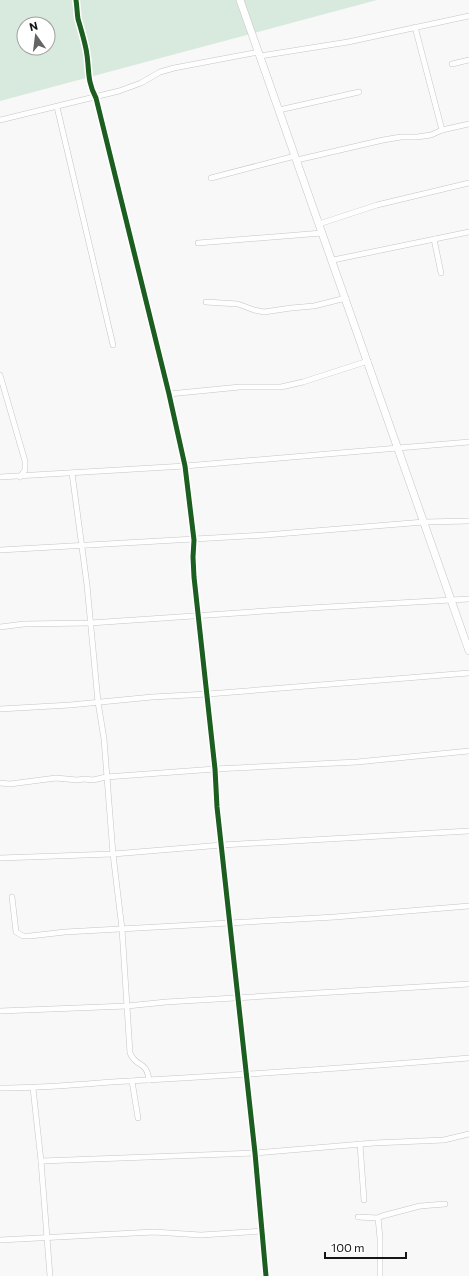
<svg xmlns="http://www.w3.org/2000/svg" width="469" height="1276" viewBox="0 0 469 1276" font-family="Commissioner,sans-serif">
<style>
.green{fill:#d8e9de;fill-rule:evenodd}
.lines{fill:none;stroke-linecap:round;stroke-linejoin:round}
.street-casing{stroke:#c5c5c6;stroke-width:6}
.secondary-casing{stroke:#c5c5c6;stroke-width:8}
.street{stroke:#fefefe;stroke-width:5}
.secondary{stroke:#fefefe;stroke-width:7}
.cycleway-casing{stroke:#fff;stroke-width:8}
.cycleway{stroke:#1b5e20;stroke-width:5}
</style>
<rect width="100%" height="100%" fill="#f8f8f9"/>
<path class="green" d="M0 0H377L0 101ZM24 24H48V48H24Z"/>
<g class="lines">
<g class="street-casing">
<g id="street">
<path d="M76 0C77 6 77 13 78 19 81 29 84 39 86 49 90 69 86 79 96 98L169 394 185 466 194 540 193 557 194 577 215 769 217 807 255 1153 266 1276"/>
<path d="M415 27 442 130"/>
<path d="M260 56 348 42 469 16"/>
<path d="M452 64 469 60"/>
<path d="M57 107 113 345"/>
<path d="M279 110 359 92"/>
<path d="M0 120 119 91 141 83 160 72 174 68 259 52"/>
<path d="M297 160 383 140 401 137H417L431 135 442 130 469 124"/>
<path d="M211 178 295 156"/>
<path d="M319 224 377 205 469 183"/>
<path d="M434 239 441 273"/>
<path d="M198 243 322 233"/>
<path d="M333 260 469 232"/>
<path d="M206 302 238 304 254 310 264 312 291 308 314 306 346 298"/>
<path d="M0 375 25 461V470L20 477"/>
<path d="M169 394 240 387H281L303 382 368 361"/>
<path d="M72 473 87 585 98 702 104 739 113 854 122 929 130 1053C137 1069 146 1059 149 1080"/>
<path d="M0 477 185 466 469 442"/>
<path d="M0 550 265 535 424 522 469 521"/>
<path d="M0 627 24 624 90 623 310 608 469 599"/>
<path d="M0 709 70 705 152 697 208 694 469 673"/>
<path d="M0 783 10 784 56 778 77 780 84 779 93 780 106 777 215 769 357 762 469 751"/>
<path d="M0 858 113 854 222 845 469 831"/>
<path d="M12 897 16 932 23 936H30L65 932 335 917 469 906"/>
<path d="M0 1011 127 1006 166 1002 469 984"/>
<path d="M132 1081 138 1118"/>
<path d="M0 1088C50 1088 99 1082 148 1080 255 1074 362 1067 469 1058"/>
<path d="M33 1088 41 1161 50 1276"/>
<path d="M360 1144 364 1200"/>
<path d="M41 1161 255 1153 374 1143 444 1140 469 1134"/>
<path d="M358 1217 378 1218 382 1216 420 1206 445 1204"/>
<path d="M378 1218 380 1238V1276"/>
<path d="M0 1240 154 1232 201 1235 262 1231"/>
</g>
</g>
<g class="secondary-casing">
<path id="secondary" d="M240 0 469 651"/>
</g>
<use href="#street" class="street"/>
<use href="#secondary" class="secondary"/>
<g class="cycleway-casing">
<path id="cycleway" d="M76 0C77 6 77 13 78 19 81 29 84 39 86 49 90 69 86 79 96 98L169 394 185 466 194 540 193 557 194 577 215 769 217 807 255 1153 266 1276"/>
</g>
<use href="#cycleway" class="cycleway"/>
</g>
<g transform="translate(36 36) rotate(346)"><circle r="19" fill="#ffffff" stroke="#a1a1a2"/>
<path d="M0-3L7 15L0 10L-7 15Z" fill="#646465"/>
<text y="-6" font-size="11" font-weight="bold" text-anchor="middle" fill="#151516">N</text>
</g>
<path d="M325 1252v6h81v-6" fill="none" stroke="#151516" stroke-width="2"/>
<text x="331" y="1252" font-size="12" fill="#151516" stroke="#ffffff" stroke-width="3" paint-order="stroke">100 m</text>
</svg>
